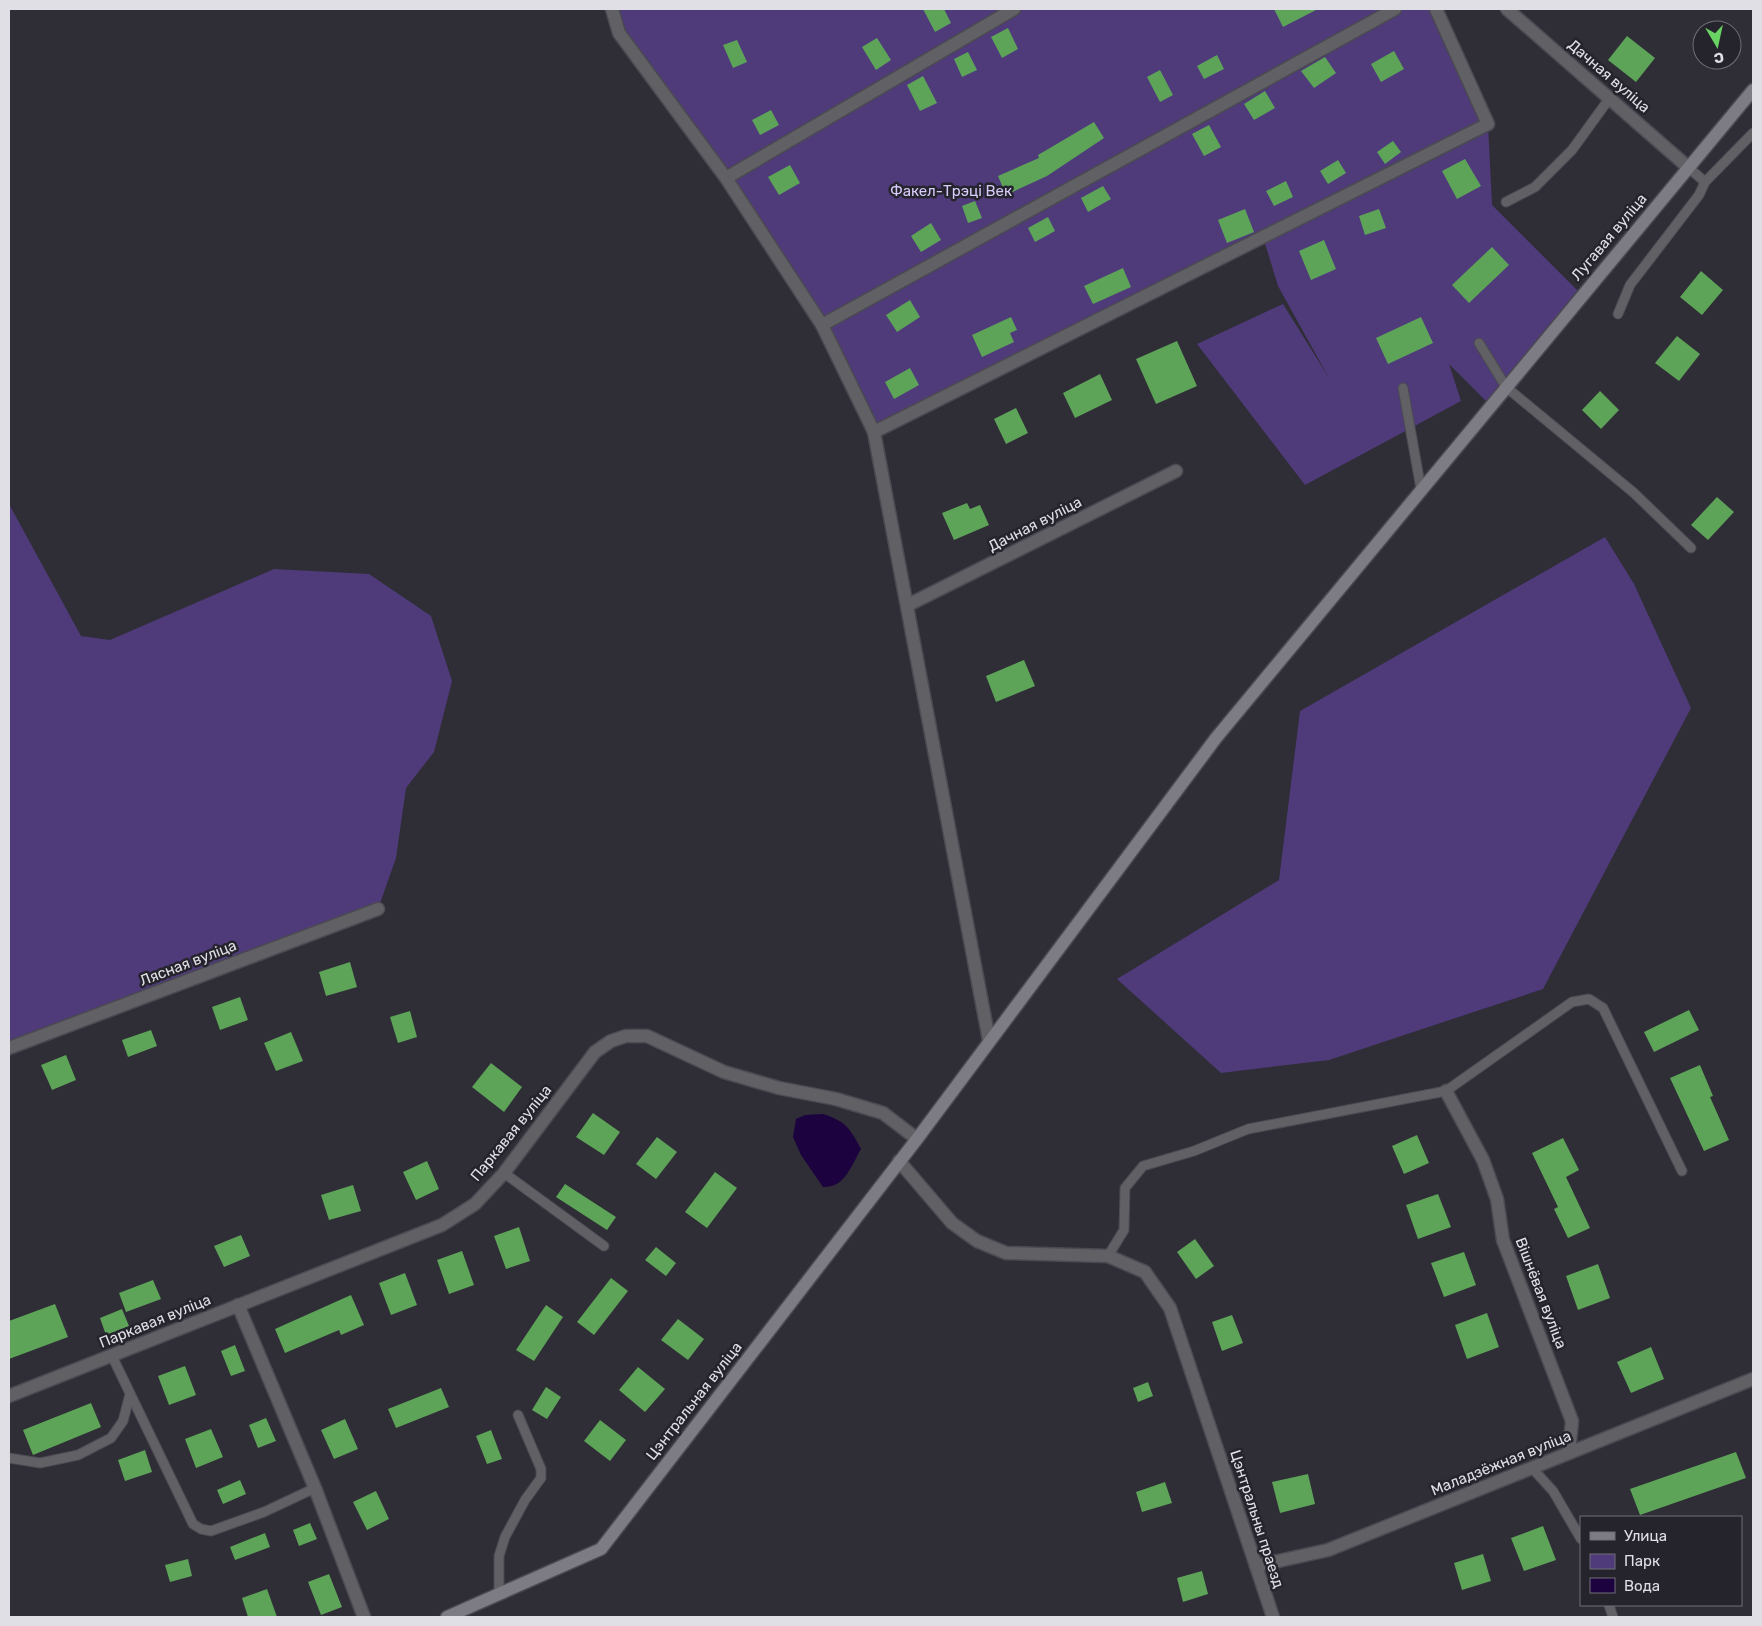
<svg xmlns="http://www.w3.org/2000/svg" width="1762" height="1626" viewBox="0 0 1762 1626" font-family="Rubik,sans-serif">
<style>
.green{fill:#4f3b7a}
.water{fill:#1c023e}
.building{fill:#5da459}
.lines{fill:none;stroke-linecap:round;stroke-linejoin:round}
.lane-casing{stroke:#4b4952;stroke-width:11}
.street-casing{stroke:#4b4952;stroke-width:15}
.secondary-casing{stroke:#4b4952;stroke-width:15}
.lane{stroke:#616065;stroke-width:9}
.street{stroke:#616065;stroke-width:12}
.secondary{stroke:#7d7b83;stroke-width:12}
.labels{text-anchor:middle;dominant-baseline:central;stroke-width:5;stroke-linejoin:round;paint-order:stroke}
.street-label{font-size:15px;fill:#e0dfe5;stroke:#25232c}
.park-label{font-size:15px;fill:#d7ccfa;stroke:#25232c}
</style>
<rect width="100%" height="100%" fill="#2f2d36"/>
<g class="green">
<path d="M612 9H1436L1488 124 1492 205 1582 295 1491 406 1449 364 1461 401 1305 485 1197 344 1283 304 1329 378 1278 286 1263 237 874 432 822 325 619 33Z"/>
<path d="M9 504 81 636 110 640 274 569 369 574 431 616 452 681 434 752 406 788 396 858 378 909 9 1048Z"/>
<path d="M1605 537 1634 584 1691 708 1543 989 1329 1060 1221 1073 1117 979 1279 880 1300 711Z"/>
</g>
<path class="water" d="M823 1114C845 1121 850 1128 861 1149 851 1166 845 1188 823 1187L801 1155 793 1137 796 1119 805 1115Z"/>
<g class="building">
<path d="M923 9H944L951 23 935 32Z"/>
<path d="M1274 9H1318L1283 27Z"/>
<path d="M1008 28 1018 49 1002 58 991 37Z"/>
<path d="M1627 36 1655 58 1636 82 1608 60Z"/>
<path d="M877 38 891 60 876 70 862 47Z"/>
<path d="M737 40 747 62 733 68 723 45Z"/>
<path d="M1394 51 1404 69 1381 82 1371 64Z"/>
<path d="M968 52 977 70 962 77 954 59Z"/>
<path d="M1217 55 1224 69 1204 79 1197 66Z"/>
<path d="M1325 57 1336 73 1314 88 1301 71Z"/>
<path d="M1160 70 1173 95 1160 102 1147 77Z"/>
<path d="M923 76 937 103 920 111 907 85Z"/>
<path d="M1265 91 1275 108 1254 120 1244 104Z"/>
<path d="M771 110 779 125 760 135 752 120Z"/>
<path d="M1094 122 1104 138 1047 176 1006 195 998 176 1039 158 1038 155Z"/>
<path d="M1209 125 1221 147 1204 156 1192 134Z"/>
<path d="M1393 141 1401 152 1385 164 1377 152Z"/>
<path d="M1465 159 1481 186 1457 199 1442 171Z"/>
<path d="M1338 160 1346 173 1328 184 1320 171Z"/>
<path d="M790 165 800 183 779 195 768 177Z"/>
<path d="M1286 181 1293 197 1274 206 1266 191Z"/>
<path d="M1103 186 1111 199 1088 212 1081 198Z"/>
<path d="M975 201 982 218 968 223 962 206Z"/>
<path d="M1245 209 1254 232 1227 243 1218 220Z"/>
<path d="M1379 209 1386 228 1365 235 1359 216Z"/>
<path d="M1048 217 1055 231 1035 242 1028 228Z"/>
<path d="M931 223 941 240 921 252 911 236Z"/>
<path d="M1324 240 1336 269 1311 280 1299 251Z"/>
<path d="M1492 247 1509 265 1469 303 1452 285Z"/>
<path d="M1123 268 1131 287 1093 304 1084 286Z"/>
<path d="M1701 271 1723 290 1702 315 1680 297Z"/>
<path d="M910 300 920 317 897 332 886 315Z"/>
<path d="M1011 317 1017 330 1010 333 1014 342 982 357 972 335Z"/>
<path d="M1421 317 1433 343 1388 364 1376 338Z"/>
<path d="M1677 336 1700 354 1679 381 1655 363Z"/>
<path d="M1177 341 1197 386 1156 404 1136 359Z"/>
<path d="M910 368 919 385 894 399 885 382Z"/>
<path d="M1100 374 1112 400 1075 418 1063 393Z"/>
<path d="M1600 391 1619 410 1601 429 1582 410Z"/>
<path d="M1016 408 1028 433 1006 444 994 419Z"/>
<path d="M1717 497 1734 512 1708 540 1691 525Z"/>
<path d="M967 503 970 509 980 505 989 525 954 540 942 513Z"/>
<path d="M1024 660 1035 686 996 702 986 676Z"/>
<path d="M350 962 357 987 326 996 319 972Z"/>
<path d="M240 997 248 1020 220 1030 212 1007Z"/>
<path d="M1689 1010 1699 1030 1654 1052 1644 1032Z"/>
<path d="M410 1011 417 1037 398 1043 390 1017Z"/>
<path d="M151 1030 157 1046 128 1057 122 1040Z"/>
<path d="M291 1032 303 1061 276 1071 264 1043Z"/>
<path d="M66 1055 76 1080 52 1090 41 1065Z"/>
<path d="M491 1063 522 1087 504 1112 472 1087Z"/>
<path d="M1700 1065 1713 1096 1710 1097 1729 1140 1704 1151 1670 1078Z"/>
<path d="M593 1113 620 1132 604 1155 576 1137Z"/>
<path d="M1417 1135 1429 1163 1404 1174 1392 1146Z"/>
<path d="M657 1137 677 1152 656 1179 636 1164Z"/>
<path d="M1563 1138 1579 1170 1566 1177 1590 1228 1568 1238 1554 1209 1558 1207 1532 1153Z"/>
<path d="M427 1161 439 1189 416 1200 403 1172Z"/>
<path d="M715 1172 737 1188 707 1228 685 1212Z"/>
<path d="M565 1184 616 1217 607 1230 556 1197Z"/>
<path d="M353 1185 361 1211 329 1220 321 1195Z"/>
<path d="M1438 1194 1451 1227 1418 1239 1406 1205Z"/>
<path d="M519 1227 530 1261 506 1269 494 1236Z"/>
<path d="M241 1235 250 1256 224 1267 214 1246Z"/>
<path d="M1195 1239 1214 1266 1196 1279 1177 1252Z"/>
<path d="M656 1247 676 1263 666 1276 645 1260Z"/>
<path d="M462 1251 474 1285 449 1294 437 1260Z"/>
<path d="M1464 1252 1476 1285 1444 1297 1431 1263Z"/>
<path d="M1598 1264 1610 1298 1578 1310 1566 1276Z"/>
<path d="M405 1273 417 1305 391 1315 379 1283Z"/>
<path d="M611 1278 628 1291 594 1335 577 1322Z"/>
<path d="M153 1280 161 1299 126 1312 119 1293Z"/>
<path d="M351 1295 364 1325 341 1335 339 1330 285 1353 275 1329Z"/>
<path d="M55 1304 68 1337 9 1359V1321Z"/>
<path d="M546 1305 563 1317 534 1361 516 1350Z"/>
<path d="M122 1309 129 1326 106 1335 100 1318Z"/>
<path d="M1487 1313 1499 1347 1467 1359 1455 1325Z"/>
<path d="M1232 1315 1243 1343 1222 1351 1212 1322Z"/>
<path d="M678 1319 704 1339 688 1360 661 1340Z"/>
<path d="M235 1345 245 1371 231 1376 221 1351Z"/>
<path d="M1651 1347 1664 1379 1631 1393 1617 1362Z"/>
<path d="M185 1366 196 1395 169 1405 158 1376Z"/>
<path d="M638 1367 665 1389 645 1412 619 1390Z"/>
<path d="M1148 1382 1153 1396 1138 1402 1133 1388Z"/>
<path d="M546 1387 561 1397 547 1419 532 1410Z"/>
<path d="M441 1388 449 1407 396 1428 388 1409Z"/>
<path d="M91 1403 101 1427 33 1455 23 1430Z"/>
<path d="M266 1418 276 1441 258 1448 249 1425Z"/>
<path d="M345 1419 358 1449 334 1459 321 1430Z"/>
<path d="M600 1420 626 1440 610 1461 584 1441Z"/>
<path d="M211 1429 223 1457 196 1468 185 1439Z"/>
<path d="M491 1430 502 1459 487 1464 476 1436Z"/>
<path d="M145 1450 152 1472 125 1481 118 1460Z"/>
<path d="M1736 1452 1746 1478 1640 1515 1630 1489Z"/>
<path d="M1308 1474 1315 1504 1280 1513 1272 1482Z"/>
<path d="M240 1480 246 1494 223 1504 217 1490Z"/>
<path d="M1165 1482 1172 1503 1142 1512 1136 1492Z"/>
<path d="M376 1491 389 1519 367 1530 353 1502Z"/>
<path d="M310 1523 317 1539 299 1546 293 1530Z"/>
<path d="M1543 1526 1556 1560 1524 1571 1511 1538Z"/>
<path d="M265 1533 270 1547 235 1560 230 1547Z"/>
<path d="M1483 1554 1491 1581 1462 1590 1454 1563Z"/>
<path d="M188 1559 192 1576 170 1582 165 1565Z"/>
<path d="M1202 1571 1208 1594 1183 1602 1177 1578Z"/>
<path d="M329 1574 342 1607 321 1615 308 1582Z"/>
<path d="M267 1589 277 1617H248L242 1598Z"/>
</g>
<g class="lines">
<g class="lane-casing">
<g id="lane">
<path d="M1689 168 1705 182"/>
<path d="M1506 202 1535 187 1572 150 1609 99"/>
<path d="M1618 314 1630 285 1699 195 1705 182 1753 133"/>
<path d="M1479 343 1506 387 1634 493 1691 548"/>
<path d="M1403 388 1421 489"/>
<path d="M504 1173 604 1246"/>
<path d="M1108 1256 1124 1230 1125 1188 1143 1166 1194 1151 1248 1129 1446 1091 1572 1002 1589 999 1603 1008 1682 1171"/>
<path d="M112 1356 193 1524 201 1529 211 1531 264 1512 315 1488"/>
<path d="M9 1458 40 1463 78 1455 111 1438 123 1421 130 1394"/>
<path d="M1532 1468 1553 1491 1581 1539"/>
<path d="M499 1595V1556L505 1537 525 1500 541 1478V1469L518 1415"/>
<path d="M1609 1605 1613 1617"/>
</g>
</g>
<g class="street-casing">
<g id="street">
<path d="M612 9 619 33 726 178 822 325 874 432 989 1040"/>
<path d="M1507 9 1689 168"/>
<path d="M726 178 1014 9"/>
<path d="M822 325 1395 9"/>
<path d="M874 432 1488 124 1436 9"/>
<path d="M908 605 1176 471"/>
<path d="M9 1048 378 909"/>
<path d="M1446 1091 1483 1160 1497 1199 1503 1240 1572 1421 1569 1453"/>
<path d="M899 1161 952 1223 977 1241 1006 1253 1108 1256 1145 1272 1170 1308 1273 1617"/>
<path d="M238 1305 315 1488 364 1617"/>
<path d="M9 1396 442 1225 475 1204 504 1173 595 1052 611 1041 626 1036H647L724 1072 779 1088 836 1099 883 1113 917 1139"/>
<path d="M1256 1566 1328 1550 1753 1379"/>
</g>
</g>
<g class="secondary-casing">
<path id="secondary" d="M447 1617 601 1549 917 1139 1216 738 1753 90"/>
</g>
<use href="#lane" class="lane"/>
<use href="#street" class="street"/>
<use href="#secondary" class="secondary"/>
</g>
<g class="labels">
<g class="street-label">
<text transform="translate(1609 76) rotate(41)">Дачная вуліца</text>
<text transform="translate(1609 237) rotate(-50)">Лугавая вуліца</text>
<text transform="translate(1035 524) rotate(-27)">Дачная вуліца</text>
<text transform="translate(188 963) rotate(-21)">Лясная вуліца</text>
<text transform="translate(511 1133) rotate(-51)">Паркавая вуліца</text>
<text transform="translate(1541 1293) rotate(69)">Вішнёвая вуліца</text>
<text transform="translate(155 1321) rotate(-22)">Паркавая вуліца</text>
<text transform="translate(694 1401) rotate(-52)">Цэнтральная вуліца</text>
<text transform="translate(1501 1463) rotate(-22)">Маладзёжная вуліца</text>
<text transform="translate(1257 1519) rotate(72)">Цэнтральны праезд</text>
</g>
<g class="park-label">
<text x="951" y="191">Факел-Трэці Век</text>
</g>
</g>
<rect width="1762" height="1626" fill="none" stroke="#e0dfe5" stroke-width="20"/>
<rect x="1580" y="1516" width="162" height="90" fill="#25232c" stroke="#706e76"/>
<rect x="1590" y="1532" width="25" height="8" fill="#7d7b83" stroke="#706e76"/>
<text x="1624" y="1541" font-size="15" fill="#e0dfe5">Улица</text>
<rect x="1590" y="1554" width="25" height="15" fill="#4f3b7a" stroke="#706e76"/>
<text x="1624" y="1566" font-size="15" fill="#e0dfe5">Парк</text>
<rect x="1590" y="1578" width="25" height="15" fill="#1c023e" stroke="#706e76"/>
<text x="1624" y="1591" font-size="15" fill="#e0dfe5">Вода</text>
<g transform="translate(1717 45) rotate(171)"><circle r="24" fill="#25232c" stroke="#706e76"/>
<path d="M0-4L9 19L0 12L-9 19Z" fill="#69d464"/>
<text y="-8" font-size="14" font-weight="bold" text-anchor="middle" fill="#e0dfe5">С</text>
</g>
</svg>
